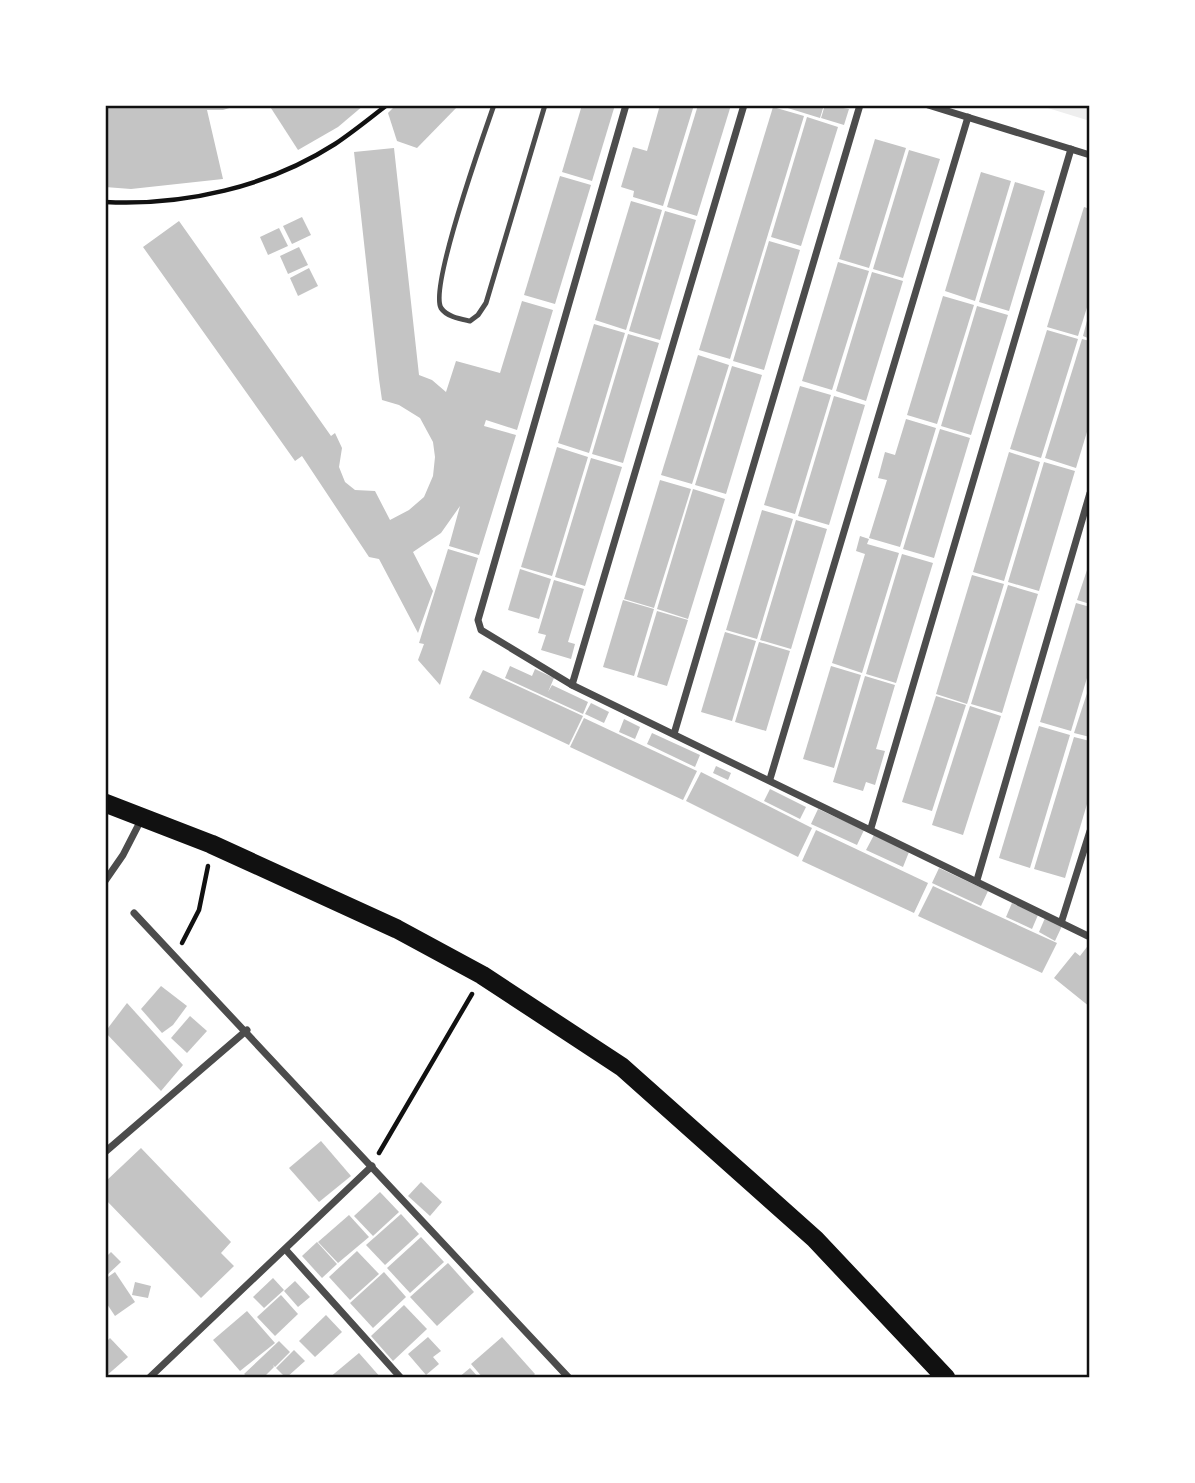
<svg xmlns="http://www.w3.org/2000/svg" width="1195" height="1483" viewBox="0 0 1195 1483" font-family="'Archivo Narrow',sans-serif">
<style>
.green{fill:#eee}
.building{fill:#c4c4c4}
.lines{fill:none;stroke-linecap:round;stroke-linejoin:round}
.path{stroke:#111;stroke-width:4.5}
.service{stroke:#4c4c4c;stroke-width:5}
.minor{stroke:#4c4c4c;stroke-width:7}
.trunk{stroke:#111;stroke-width:19}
.neatline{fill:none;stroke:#111;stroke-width:2.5}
</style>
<rect width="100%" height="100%" fill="#fff"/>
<path class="green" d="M1038 105H1090V121Z"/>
<g class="building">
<path d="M105 105H239L223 110H207L223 179 131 189 105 187Z"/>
<path d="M269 105H364L338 127 298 150Z"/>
<path d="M396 105H459L417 148 397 141 388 113Z"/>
<path d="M582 105H615L592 181 562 172Z"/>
<path d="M660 105H694L663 206 633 197 634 191 621 187 633 147 647 151Z"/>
<path d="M698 105H731L697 216 667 207Z"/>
<path d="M778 105H824L820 118Z"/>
<path d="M825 105 849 109 844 125 821 118Z"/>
<path d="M773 107 804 116 730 359 699 350Z"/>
<path d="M807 117 838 127 801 246 771 237Z"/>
<path d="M875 139 906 148 869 268 839 259Z"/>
<path d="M394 148 419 375 432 380 446 392 456 361 500 373 522 301 553 310 517 430 486 420 484 426 516 435 479 555 449 546 460 506 441 533 413 552 433 591 418 633 379 559 369 557 302 456 295 461 143 247 179 221 331 436 335 433 342 448 339 467 345 482 355 490 375 491 390 520 409 510 424 497 433 476 435 457 433 442 420 418 399 405 382 400 379 379 354 152Z"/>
<path d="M909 150 940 159 903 278 873 269Z"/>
<path d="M981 172 1011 181 975 301 945 291Z"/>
<path d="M560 176 591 185 555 304 524 295Z"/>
<path d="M1015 182 1045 191 1009 311 979 302Z"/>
<path d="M631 201 662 210 626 330 595 320Z"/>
<path d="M1084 207 1090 209V298L1078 336 1047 327Z"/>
<path d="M665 211 696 220 660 340 629 331Z"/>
<path d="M302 217 311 235 292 244 283 226Z"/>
<path d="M279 228 288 246 268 255 260 237Z"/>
<path d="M769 241 800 250 764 370 733 361Z"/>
<path d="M299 247 308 265 288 274 280 256Z"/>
<path d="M838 262 869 271 832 390 802 381Z"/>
<path d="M309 268 318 286 298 296 290 278Z"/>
<path d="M872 272 903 281 866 401 836 391Z"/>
<path d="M943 296 974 305 937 424 907 415Z"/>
<path d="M977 306 1008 315 971 435 941 426Z"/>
<path d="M1089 313H1090V339L1083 336Z"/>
<path d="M594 324 625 333 589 453 558 443Z"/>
<path d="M1047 330 1078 339 1041 458 1010 449Z"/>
<path d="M628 334 659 343 623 463 592 454Z"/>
<path d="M1082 339 1090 341V422L1076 468 1045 458Z"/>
<path d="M698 355 729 365 692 484 661 475Z"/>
<path d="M732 366 762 375 726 494 695 485Z"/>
<path d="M800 386 831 395 795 514 764 505Z"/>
<path d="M834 396 865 405 829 525 798 516Z"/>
<path d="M906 419 936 428 900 547 869 538 887 480 878 478 885 452 895 455Z"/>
<path d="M940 429 970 438 934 558 903 549Z"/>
<path d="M557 447 588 457 552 576 521 567Z"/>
<path d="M1009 452 1040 462 1004 581 973 572Z"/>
<path d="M591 458 622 467 585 586 555 577Z"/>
<path d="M1044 462 1075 471 1039 591 1008 582Z"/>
<path d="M660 480 691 489 654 608 624 599Z"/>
<path d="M693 489 725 499 688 619 657 609Z"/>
<path d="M762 510 793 519 757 639 726 630Z"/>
<path d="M796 520 827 529 791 649 760 640Z"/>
<path d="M860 536 869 539 867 544 899 553 862 673 832 663 865 554 856 551Z"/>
<path d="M448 549 478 558 440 685 418 660 424 644 419 643Z"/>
<path d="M902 554 933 563 896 683 866 674Z"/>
<path d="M1090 561V604L1077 600Z"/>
<path d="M520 569 551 579 539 619 508 610Z"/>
<path d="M972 575 1004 584 967 704 936 694Z"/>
<path d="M554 580 584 589 568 642 575 644 571 659 541 650 546 635 538 633Z"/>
<path d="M1008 585 1038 594 1002 713 971 704Z"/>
<path d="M623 600 654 609 634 676 603 667Z"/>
<path d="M1076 603 1090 607V668L1071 731 1040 722Z"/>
<path d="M657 611 688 620 667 686 637 677Z"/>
<path d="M725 632 756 641 732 721 701 712Z"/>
<path d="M759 642 790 651 766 731 735 722Z"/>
<path d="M510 666 532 676 535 669 554 678 548 692 552 685 588 702 583 714 505 678Z"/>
<path d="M831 666 861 675 834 768 803 759Z"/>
<path d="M483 670 583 716 569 745 469 698Z"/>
<path d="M865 676 895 685 876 749 885 751 875 785 866 782 863 791 833 782Z"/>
<path d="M1090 684V737L1074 733Z"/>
<path d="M936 696 966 705 932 811 902 802Z"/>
<path d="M591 703 609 712 604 723 585 714Z"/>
<path d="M970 706 1001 716 963 835 932 825Z"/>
<path d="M584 718 697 771 683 800 570 747Z"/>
<path d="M624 719 640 727 635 739 619 732Z"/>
<path d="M1039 726 1070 735 1030 868 999 858Z"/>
<path d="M652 733 700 755 695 767 647 744Z"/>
<path d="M1074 737 1090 741V794L1065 878 1034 869Z"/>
<path d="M716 766 731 773 728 780 713 773Z"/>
<path d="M701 772 812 828 798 857 686 801Z"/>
<path d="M770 789 806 807 800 819 764 801Z"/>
<path d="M818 809 864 830 857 845 811 824Z"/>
<path d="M816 830 928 883 914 913 802 861Z"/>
<path d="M874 835 909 852 903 867 866 850Z"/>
<path d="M939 868 988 891 981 906 932 883Z"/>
<path d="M933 886 1057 943 1042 973 918 916Z"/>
<path d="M1012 903 1038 915 1032 929 1006 917Z"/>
<path d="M1045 918 1062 926 1055 941 1039 932Z"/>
<path d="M1090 943V1007L1054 978 1075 952 1080 956Z"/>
<path d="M161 986 187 1006 173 1025 162 1033 141 1009Z"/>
<path d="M127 1003 183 1065 161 1091 105 1032Z"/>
<path d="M190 1016 207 1031 187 1053 171 1038Z"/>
<path d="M321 1141 351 1176 319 1202 289 1168Z"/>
<path d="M141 1148 231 1242 221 1253 234 1266 201 1298 105 1199V1182Z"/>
<path d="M421 1182 442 1202 430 1216 408 1196Z"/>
<path d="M380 1192 399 1212 373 1236 354 1216Z"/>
<path d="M401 1214 419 1234 385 1265 366 1245Z"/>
<path d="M349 1215 369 1237 338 1263 318 1242Z"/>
<path d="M421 1237 444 1262 410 1293 387 1268Z"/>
<path d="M317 1242 337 1264 322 1278 302 1256Z"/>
<path d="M357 1251 379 1274 350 1300 329 1277Z"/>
<path d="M111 1252 121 1262 105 1277V1258Z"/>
<path d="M448 1263 474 1292 437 1326 410 1297Z"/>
<path d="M115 1272 135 1302 115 1316 105 1301V1279Z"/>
<path d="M384 1272 406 1297 373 1328 350 1303Z"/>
<path d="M273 1278 284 1290 264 1308 253 1297Z"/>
<path d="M295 1281 310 1297 298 1307 284 1291Z"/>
<path d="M135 1282 151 1286 148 1298 132 1295Z"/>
<path d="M281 1295 298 1314 275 1336 257 1317Z"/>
<path d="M404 1305 427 1329 393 1361 371 1336Z"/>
<path d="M247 1311 275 1343 240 1371 213 1340Z"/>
<path d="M326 1315 342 1332 315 1357 299 1341Z"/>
<path d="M428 1337 441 1351 433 1357 439 1364 426 1375 408 1354Z"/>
<path d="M502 1337 535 1374 531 1378H483L471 1364Z"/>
<path d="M110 1338 128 1357 105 1377V1343Z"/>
<path d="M279 1341 290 1352 275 1367 273 1365 274 1367 263 1378H249L244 1374Z"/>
<path d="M294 1350 305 1361 286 1378 276 1368Z"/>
<path d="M359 1353 381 1378H329Z"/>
<path d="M470 1368 479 1378H458Z"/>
</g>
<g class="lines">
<g class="path">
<path d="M105 202C184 206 268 187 335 144 353 132 370 118 387 105"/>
<path d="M182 943 199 910 208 866"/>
<path d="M379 1153 472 994"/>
</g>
<path class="service" d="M494 105C484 134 429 287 441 308 447 317 461 319 470 321L478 315 486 303 545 105"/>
<g class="minor">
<path d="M626 105 478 620 481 630 572 685 1090 937"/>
<path d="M928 105 1090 155"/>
<path d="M572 685 744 105"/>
<path d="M674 734 860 105"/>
<path d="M770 779 968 117"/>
<path d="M871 828 1071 149"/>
<path d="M977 880 1090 493"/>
<path d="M105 881 123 855 142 818"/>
<path d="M134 913 569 1378"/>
<path d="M1062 920 1090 831"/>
<path d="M105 1152 247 1030"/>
<path d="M286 1250 401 1378"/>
<path d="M149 1378 372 1166"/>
</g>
<path class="trunk" d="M105 803 211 844 397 929 482 975 622 1067 815 1239 946 1378"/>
</g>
<rect width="1195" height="1483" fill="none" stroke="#ffffff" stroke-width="214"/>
<rect x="107" y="107" width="981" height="1269" class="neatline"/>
</svg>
